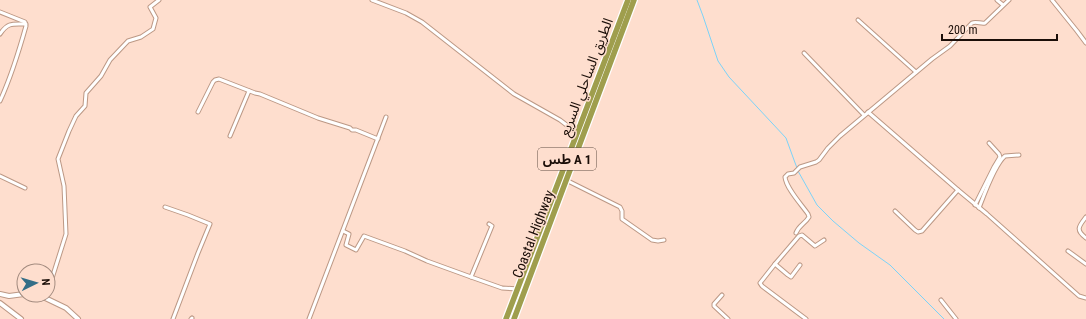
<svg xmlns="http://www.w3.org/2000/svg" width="1086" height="319" viewBox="0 0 1086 319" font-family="'Roboto Condensed','Noto Sans Arabic',sans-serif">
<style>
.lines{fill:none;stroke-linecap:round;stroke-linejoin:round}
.stream{stroke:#7bd3f9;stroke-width:1}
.street-casing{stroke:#bc9885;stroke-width:5}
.secondary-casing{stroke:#bc9885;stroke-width:6}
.highway-casing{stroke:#fff;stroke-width:8}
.street{stroke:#fff;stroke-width:3}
.secondary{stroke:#fff;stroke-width:4}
.highway{stroke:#9f9e4d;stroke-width:5.5}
.labels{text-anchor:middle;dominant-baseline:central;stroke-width:3;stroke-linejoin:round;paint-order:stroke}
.shield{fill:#fedece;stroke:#5f4c43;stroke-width:1}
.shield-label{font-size:13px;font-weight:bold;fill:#1b0e08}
.street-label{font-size:14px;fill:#1b0e08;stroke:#fedece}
</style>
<rect width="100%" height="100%" fill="#fedece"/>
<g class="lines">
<g class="stream">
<path d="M697 0 703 16 718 61 729 77 786 138 794 160 797 168"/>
<path d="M798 171 817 205 833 221 859 243 890 265 944 319"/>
</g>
<g class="street-casing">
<g id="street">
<path d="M372 0 406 13 422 22 514 94 560 120 577 133"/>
<path d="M997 0 1003 5"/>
<path d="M1052 0 1077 31 1086 43"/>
<path d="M0 12 25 22 26 26C19 51 11 77 0 101"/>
<path d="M858 20 916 72"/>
<path d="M0 34C8 22 13 24 26 24"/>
<path d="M804 53 864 115"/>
<path d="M198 112 213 82 215 80 219 79 255 93 260 94 318 118 350 128 352 130H356L378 139"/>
<path d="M868 112 958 190 987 214 1079 296 1086 298"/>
<path d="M230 136 249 91"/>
<path d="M0 176 25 188"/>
<path d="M566 180 620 207 622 211V219L652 240 658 241 664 240"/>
<path d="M975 205 994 167 1000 157 999 154 989 143"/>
<path d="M165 207 188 215 210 224 198 253 173 319"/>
<path d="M979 208C984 195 995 164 1005 156L1019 155"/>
<path d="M895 211 915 230 918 232 922 231 958 190"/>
<path d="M1086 217C1079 226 1075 230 1086 238"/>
<path d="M489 224 492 226 471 277 502 288 518 289"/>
<path d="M343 231 349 234 346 245 356 250 364 236 405 251 427 261 471 277"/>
<path d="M796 233C799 225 805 224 809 217L808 214C801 204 786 188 785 177L788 174 794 173 800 167 816 162 819 160 828 148 840 136 932 59 950 46 972 23C976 21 981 24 985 23L1009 0"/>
<path d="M1068 251 1086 264"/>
<path d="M775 264 799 236 802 235 815 246 824 240"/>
<path d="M800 265 791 277 788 275 775 264 760 283 762 286 806 319"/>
<path d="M48 291 66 234 64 186 58 159 69 131 76 116 85 106 86 93 101 76 110 60 128 41 141 37 153 29 156 18 150 7 159 0"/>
<path d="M722 295 714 304V306L728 319"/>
<path d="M941 300 956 319"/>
<path d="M191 319 192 318"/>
<path d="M309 319 386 117"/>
</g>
</g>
<g class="secondary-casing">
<g id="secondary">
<path d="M0 294 9 296 24 294"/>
<path d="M39 295 66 308 78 319"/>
<path d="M0 303 21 319"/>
</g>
</g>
<g class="highway-casing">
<g id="highway">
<path d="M506 319 628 0"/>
<path d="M514 319 634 0"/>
</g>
</g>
<use href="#street" class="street"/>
<use href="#secondary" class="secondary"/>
<use href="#highway" class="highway"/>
</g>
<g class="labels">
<rect class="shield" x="538" y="148" width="58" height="22" rx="3"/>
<g class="shield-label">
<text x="567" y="159">طس A 1</text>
</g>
<g class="street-label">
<text transform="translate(586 77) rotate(-69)">الطريق الساحلي السريع</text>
<text transform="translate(533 234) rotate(-69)">Coastal Highway</text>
</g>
</g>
<g transform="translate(36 283) rotate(85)"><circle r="19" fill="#fedece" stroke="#a38b7f"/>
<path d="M0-3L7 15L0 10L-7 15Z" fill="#346e87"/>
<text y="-6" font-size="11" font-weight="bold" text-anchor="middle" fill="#1b0e08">N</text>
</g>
<path d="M942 34v6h115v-6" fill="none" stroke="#1b0e08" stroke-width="2"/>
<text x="948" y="34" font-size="12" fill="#1b0e08" stroke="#fedece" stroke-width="3" paint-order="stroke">200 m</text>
</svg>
